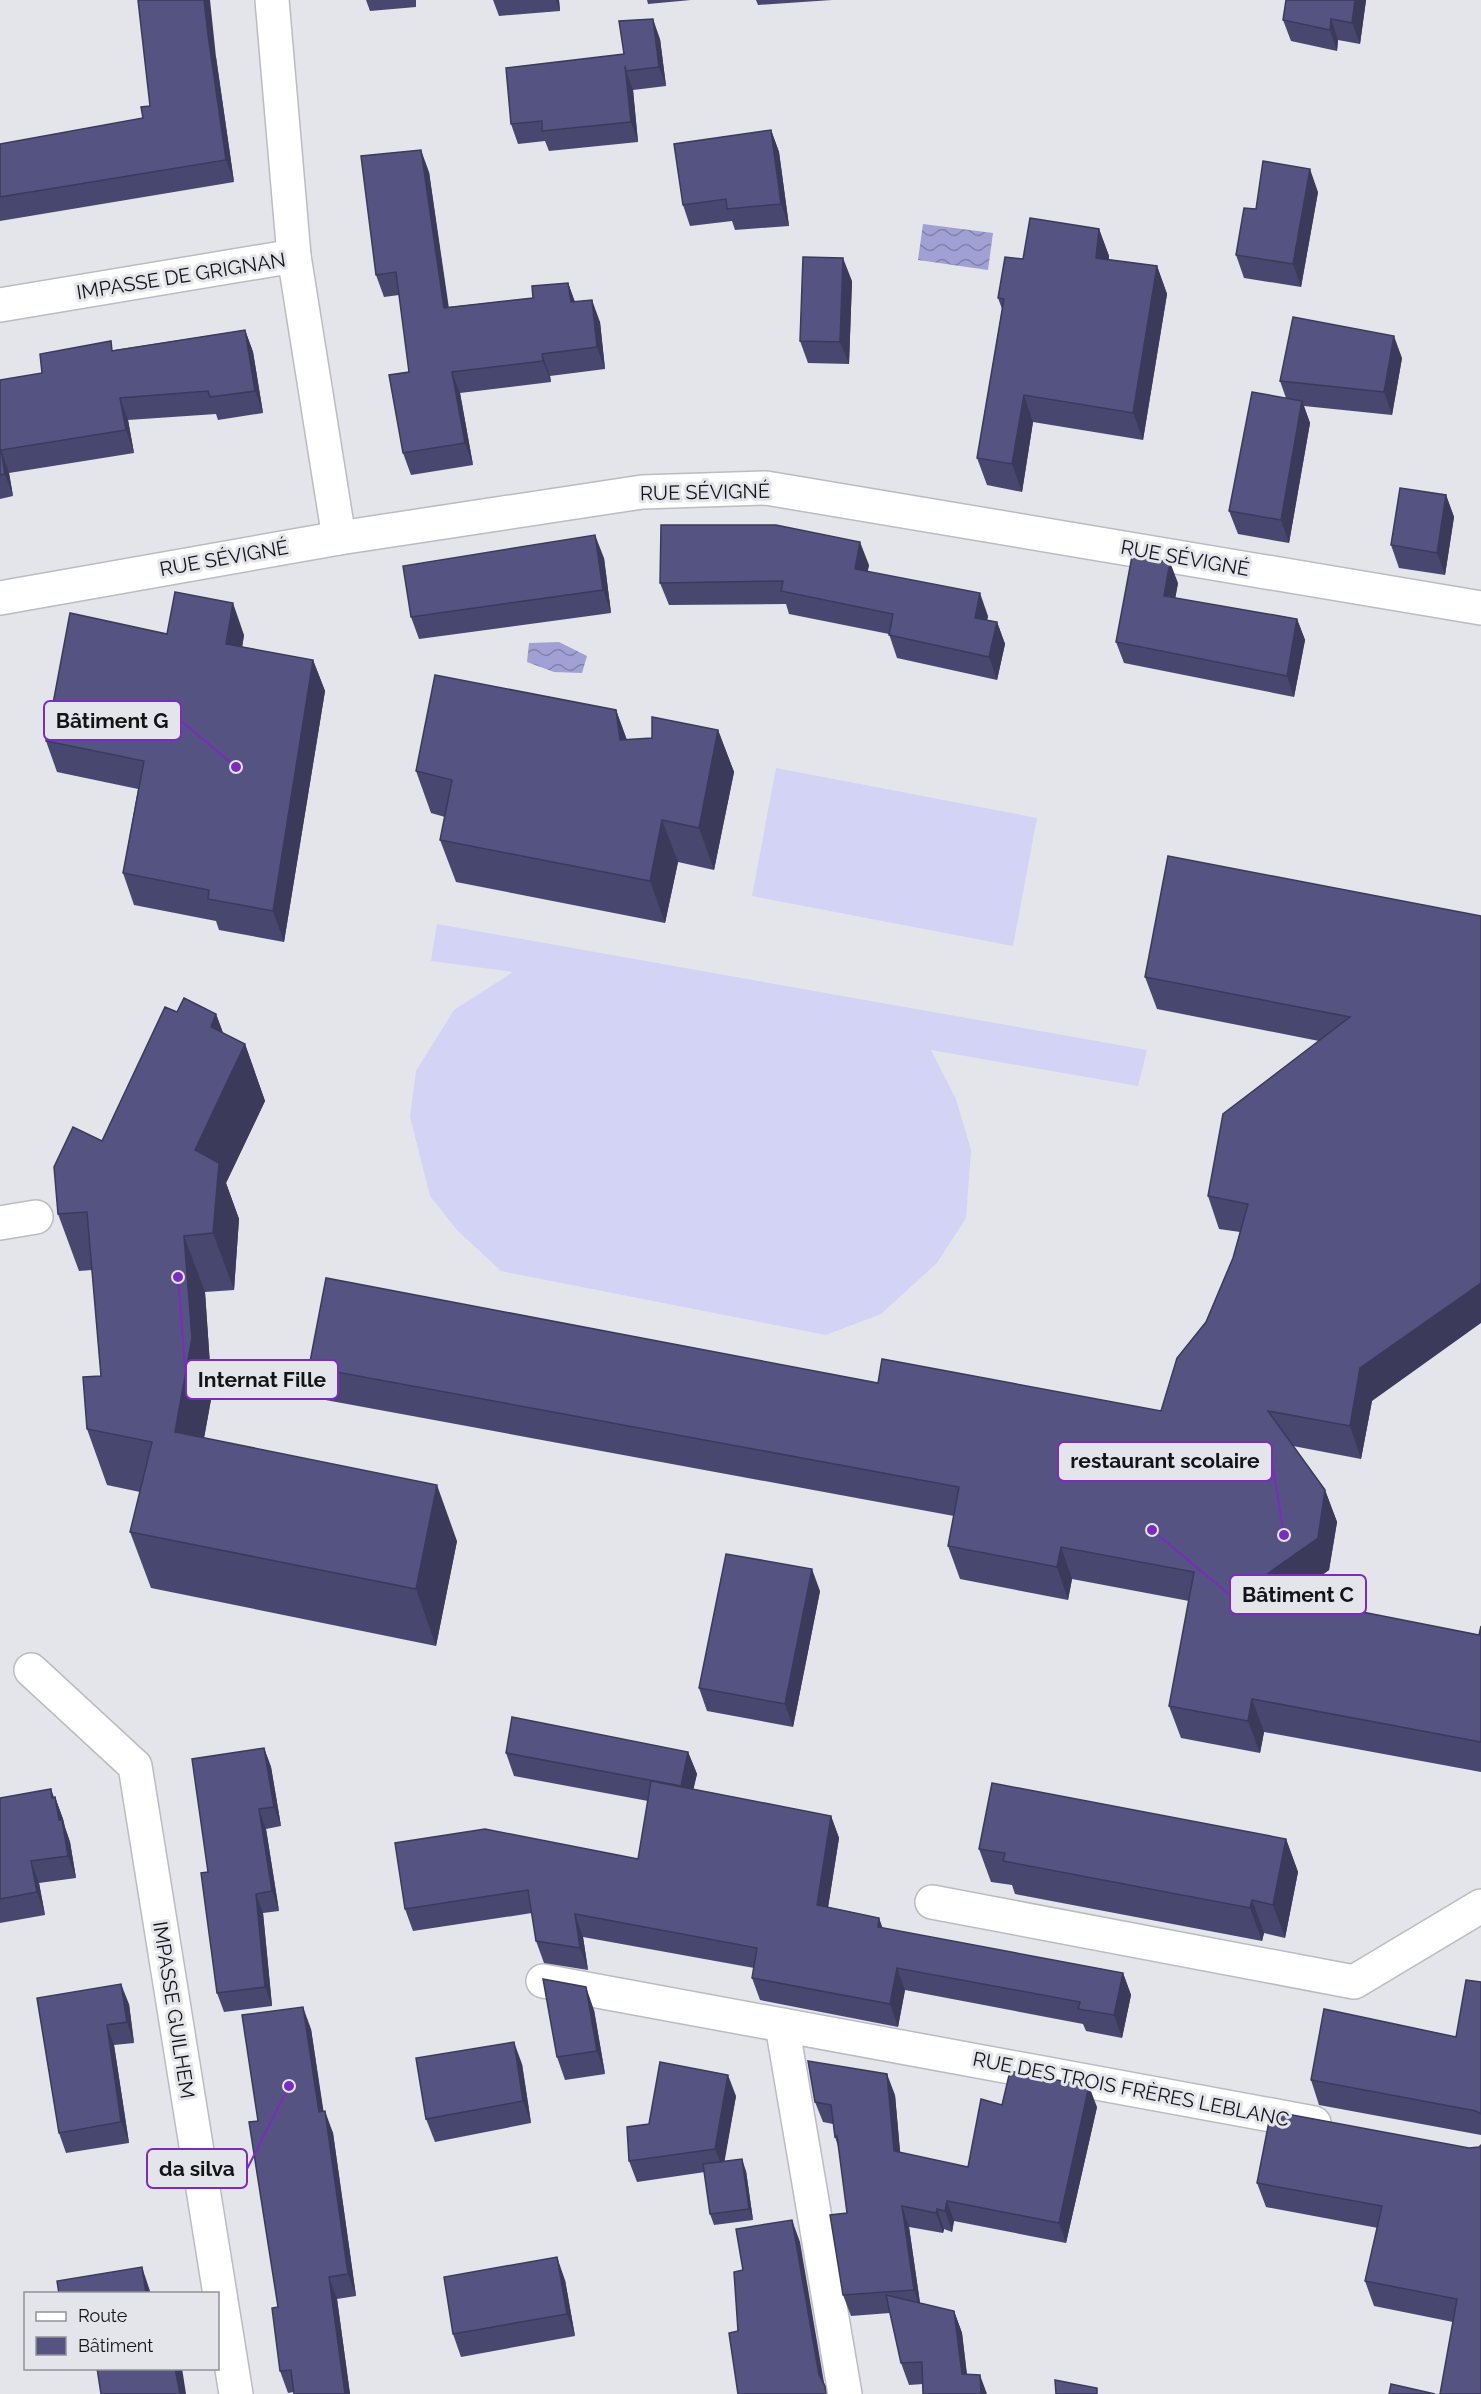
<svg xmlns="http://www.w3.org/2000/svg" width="1481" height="2394" viewBox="0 0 1481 2394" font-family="Raleway,sans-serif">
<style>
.garden{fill:#d3d3f6}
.water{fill:url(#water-waves)}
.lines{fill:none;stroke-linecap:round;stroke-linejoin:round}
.minor-casing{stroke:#bbbbc2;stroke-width:36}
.minor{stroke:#fff;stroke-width:33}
.wall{fill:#484770}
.shaded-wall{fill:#3b3a5b}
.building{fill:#545382;stroke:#3b3a5b;stroke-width:1.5}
.labels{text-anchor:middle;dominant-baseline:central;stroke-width:6;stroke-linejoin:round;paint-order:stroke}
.street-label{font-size:20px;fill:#141416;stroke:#e4e4eb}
.leader{fill:none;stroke:#7b2cbf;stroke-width:2}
.callout-dot{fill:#7b2cbf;stroke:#e4e4eb;stroke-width:2}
.callout{fill:#e4e4eb;stroke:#7b2cbf;stroke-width:2}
.callout-label{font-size:21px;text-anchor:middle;font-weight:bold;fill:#141416}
</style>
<defs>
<pattern id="water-waves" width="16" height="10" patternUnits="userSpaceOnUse" patternTransform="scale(1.5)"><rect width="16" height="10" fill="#a0a0d4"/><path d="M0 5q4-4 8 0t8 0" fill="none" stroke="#8181ab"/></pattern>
</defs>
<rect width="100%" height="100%" fill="#e4e4eb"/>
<g class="garden">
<path d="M776 768 1037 818 1013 946 752 896Z"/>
<path d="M437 924 1147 1050 1138 1086 931 1050 956 1099 971 1150 966 1218 937 1263 881 1314 826 1335 501 1271 457 1230 430 1196 410 1117 416 1071 454 1010 513 972 431 961Z"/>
</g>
<g class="water">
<path d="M923 224 993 233 988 270 918 260Z"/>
<path d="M559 642 587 656 582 673 554 672 527 662 529 643Z"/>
</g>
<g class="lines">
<g class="minor-casing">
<g id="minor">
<path d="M272 0 294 256"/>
<path d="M0 305 294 256 339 538"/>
<path d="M0 598 339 538 642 492 766 488 1481 608"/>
<path d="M0 1223 36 1217"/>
<path d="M31 1670 135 1766 236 2394"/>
<path d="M932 1902 1354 1982 1481 1906"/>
<path d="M543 1981 1314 2123"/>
<path d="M782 2025 845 2394"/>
</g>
</g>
<use href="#minor" class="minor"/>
</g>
<g class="wall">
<path d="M366 0H416V7L370 11Z"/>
<path d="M493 0H559L560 11 499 16Z"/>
<path d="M647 0H691L648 4Z"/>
<path d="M756 0H832L758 5Z"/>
<path d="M1366 0 1360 44 1338 40 1337 51 1291 41 1283 20Z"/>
<path d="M660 39 666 86 633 90 638 142 549 151 545 141 518 144 511 124 624 54Z"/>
<path d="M216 57 234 182 0 221V144L143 118 150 106Z"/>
<path d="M771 130 779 152 789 226 735 230 732 221 690 226 683 205Z"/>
<path d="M429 172 448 307 533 298 568 283 575 302 600 322 605 369 550 376 551 382 460 393 473 465 411 475 403 453 409 372 399 295 384 297 376 275Z"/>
<path d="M1318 192 1301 287 1244 278 1236 255 1256 209Z"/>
<path d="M1099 229 1109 256V260L1157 266 1167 294 1143 440 1033 422 1022 492 987 485 977 458 1002 309 998 298 1023 259Z"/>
<path d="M852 281 849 364 808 363 800 341Z"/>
<path d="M245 330 253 352 263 413 218 420 216 414 128 420 134 453 9 473 13 496 0 499V380L42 373 114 350Z"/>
<path d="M1402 358 1392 415 1304 406 1310 423 1289 543 1238 534 1229 511 1286 398 1280 381Z"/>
<path d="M1446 495 1454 517 1445 575 1399 568 1391 545Z"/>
<path d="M604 558 611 613 419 639 411 617Z"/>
<path d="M869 565 867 572 988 616 987 620 997 622 1005 644 997 680 897 658 889 634 789 614 786 604 669 605 660 583Z"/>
<path d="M1178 583 1175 598 1297 619 1305 640 1294 697 1124 663 1116 642Z"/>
<path d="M167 634 244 635 242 647 313 660 325 691 284 942 219 930 216 921 134 905 123 873 138 789 57 772 46 741Z"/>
<path d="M616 710 627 740 652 738 718 730 734 772 714 870 678 862 665 923 456 882 440 840 445 817 431 813 416 771Z"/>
<path d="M1481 916 1372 1401 1361 1459 1293 1446 1325 1490 1337 1522 1329 1570 1291 1598 1479 1635 1481 1626V1772L1264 1732 1260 1753 1181 1738 1169 1706 1189 1601 1072 1579 1068 1600 960 1579 948 1546 954 1516 320 1399 309 1367 878 1383 1161 1411 1206 1322 1233 1258 1240 1232 1219 1229 1208 1196 1319 1041 1157 1009 1145 977Z"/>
<path d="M177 1012 216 1014 223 1033 245 1044 265 1101 226 1183 239 1219 234 1290 205 1292 212 1394 204 1438 457 1541 436 1646 151 1588 130 1532 140 1492 107 1485 87 1429 101 1376 92 1270 79 1271 58 1214 102 1141Z"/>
<path d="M820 1591 793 1727 707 1711 699 1688Z"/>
<path d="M264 1748 271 1767 281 1826 266 1829 279 1911 263 1913 272 2006 224 2012 217 1993 208 1872Z"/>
<path d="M688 1752 697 1774 693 1789 831 1816 839 1838 828 1907 879 1918 882 1928 1123 1973 1131 1995 1122 2038 1086 2031 1083 2024 905 1990 898 2027 760 2000 752 1978 754 1968 583 1937 588 1970 544 1963 536 1941 532 1913 413 1931 405 1909 638 1859 648 1801 514 1776 506 1753Z"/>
<path d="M55 1797 63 1819 65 1828 70 1842 76 1878 39 1883 45 1915 0 1923V1798Z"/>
<path d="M1286 1839 1298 1872 1285 1938 1264 1933 1262 1941 1015 1894 1012 1885 991 1882 979 1849Z"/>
<path d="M1481 1982V2135L1319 2105 1311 2080 1456 2037Z"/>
<path d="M37 1998 129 2004 134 2043 114 2045 129 2143 66 2153 59 2133Z"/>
<path d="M594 2010 605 2074 565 2080 557 2057Z"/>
<path d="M311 2029 323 2111 333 2133 356 2296 337 2299 350 2394H294V2392L288 2393 280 2371 278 2307 258 2121Z"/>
<path d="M522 2064 531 2123 435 2142 426 2119Z"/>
<path d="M895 2095 900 2153 968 2167 1002 2105 1097 2107 1066 2243 954 2221 952 2232 944 2229 943 2233 909 2227 920 2303 954 2311 962 2333 967 2374 923 2384 909 2385 901 2363 890 2313 851 2316 843 2295 847 2213 839 2149 835 2137 833 2124 823 2122 815 2102Z"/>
<path d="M736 2096 724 2161 746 2171 753 2220 714 2225 710 2214 705 2172 637 2182 629 2161 649 2124Z"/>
<path d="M1469 2148 1481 2394 1453 2322 1374 2306 1365 2281 1378 2228 1266 2207 1257 2183Z"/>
<path d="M565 2280 575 2336 461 2357 453 2334Z"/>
</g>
<g class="shaded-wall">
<path d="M204 0H210L216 57 234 182 226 160 208 35Z"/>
<path d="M556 0H559L560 11Z"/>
<path d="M1355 0H1366L1360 44 1352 23Z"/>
<path d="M653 19 660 39 666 86 659 67Z"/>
<path d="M1331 19 1338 40 1337 51 1330 30Z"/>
<path d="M626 71 633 90 638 142 631 122Z"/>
<path d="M771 130 779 152 789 226 781 204Z"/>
<path d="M421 150 429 172 452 329 444 308Z"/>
<path d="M1310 169 1318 192 1301 287 1293 264Z"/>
<path d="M1099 229 1109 256 1106 285 1096 258Z"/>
<path d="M843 258 852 281 849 364 840 342Z"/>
<path d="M1157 266 1167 294 1143 440 1133 413Z"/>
<path d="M568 283 576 305 571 302Z"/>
<path d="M592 300 600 322 605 369 597 347Z"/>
<path d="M245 330 253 352 263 413 255 391Z"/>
<path d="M1394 336 1402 358 1392 415 1384 392Z"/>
<path d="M542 354 550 376 551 382 543 361Z"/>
<path d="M452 372 460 393 473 465 465 443Z"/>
<path d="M1024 395 1033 422 1022 492 1012 464Z"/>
<path d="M120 398 128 420 134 453 126 430Z"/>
<path d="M1302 401 1310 423 1289 543 1281 520Z"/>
<path d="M1 450 9 473 13 496 5 474Z"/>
<path d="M1446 495 1454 517 1445 575 1437 553Z"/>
<path d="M595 535 604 558 611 613 603 590Z"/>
<path d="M860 542 869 565 864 592 855 569Z"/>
<path d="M1170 562 1178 583 1172 617 1164 596Z"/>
<path d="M980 593 988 616 983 640 975 618Z"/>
<path d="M233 603 244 635 238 675 226 644Z"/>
<path d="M1297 619 1305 640 1294 697 1287 676Z"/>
<path d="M997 622 1005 644 997 680 989 657Z"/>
<path d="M313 660 325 691 284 942 273 911Z"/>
<path d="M616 710 631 752 620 740Z"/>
<path d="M718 730 734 772 714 870 699 828Z"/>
<path d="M662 820 678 862 665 923 650 881Z"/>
<path d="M216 1014 235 1065 245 1044 265 1101 226 1183 239 1219 234 1290 213 1233 195 1150 211 1027Z"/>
<path d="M184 1236 205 1292 212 1394 195 1488 175 1432Z"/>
<path d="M1481 1283V1323L1372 1401 1361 1459 1350 1426 1360 1368Z"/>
<path d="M437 1485 457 1541 436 1646 416 1589Z"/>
<path d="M1325 1490 1337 1522 1329 1570 1258 1621 1246 1589Z"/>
<path d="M1061 1547 1072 1579 1068 1600 1057 1567Z"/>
<path d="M812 1569 820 1591 793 1727 785 1704Z"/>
<path d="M1252 1699 1264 1732 1260 1753 1248 1721Z"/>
<path d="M264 1748 271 1767 281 1826 274 1807Z"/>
<path d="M688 1752 697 1774 689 1809 681 1786Z"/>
<path d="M51 1789 56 1803 55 1797 63 1819 65 1827 70 1842 76 1878 68 1856 52 1798Z"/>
<path d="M259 1809 266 1829 279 1911 272 1891Z"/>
<path d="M831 1816 839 1838 825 1927 817 1905Z"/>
<path d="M1286 1839 1298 1872 1285 1938 1273 1905Z"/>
<path d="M31 1861 39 1883 45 1915 37 1892Z"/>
<path d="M256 1894 263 1913 272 2006 265 1987Z"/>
<path d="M1252 1900 1264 1933 1262 1941 1250 1908Z"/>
<path d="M575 1914 583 1937 588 1970 580 1948Z"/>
<path d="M879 1918 887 1940 878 1927Z"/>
<path d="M897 1968 905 1990 898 2027 890 2004Z"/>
<path d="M1123 1973 1131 1995 1122 2038 1114 2015Z"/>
<path d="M121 1984 129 2004 134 2043 127 2022Z"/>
<path d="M586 1987 594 2010 605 2074 597 2051Z"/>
<path d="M303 2007 311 2029 327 2134 319 2112Z"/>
<path d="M107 2025 114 2045 129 2143 121 2122Z"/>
<path d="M514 2042 522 2064 531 2123 523 2101Z"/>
<path d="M887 2074 895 2095 902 2172 894 2151Z"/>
<path d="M728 2075 736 2096 723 2170 715 2149Z"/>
<path d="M1089 2086 1097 2107 1066 2243 1059 2223Z"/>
<path d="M325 2111 333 2133 356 2296 348 2274Z"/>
<path d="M742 2159 746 2171 753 2220 749 2209Z"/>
<path d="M947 2201 954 2221 952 2232 945 2211Z"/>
<path d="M902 2206 909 2227 921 2310 914 2290Z"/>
<path d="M937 2209 944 2229 943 2233 936 2213Z"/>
<path d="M792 2220 800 2242 826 2394 819 2375Z"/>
<path d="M557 2257 565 2280 575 2336 567 2314Z"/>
<path d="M142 2267 151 2294H146Z"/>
<path d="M329 2277 337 2299 350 2394H345Z"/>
<path d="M954 2311 962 2333 969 2394 962 2374Z"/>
<path d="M175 2368H182L186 2394H180Z"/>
<path d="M980 2375 987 2394H981Z"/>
</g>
<g class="building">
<path d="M138 0H204L208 35 226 160 0 197V144L143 118 141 107 150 106Z"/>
<path d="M1286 0H1355L1352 23 1331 19 1330 30 1283 20Z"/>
<path d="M653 19 659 67 626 71 625 66 631 122 542 131V121L511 124 506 68 624 54 619 21Z"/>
<path d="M771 130 781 204 727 209 726 199 683 205 674 144Z"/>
<path d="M421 150 444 308 533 298 532 286 568 283 571 302 592 300 597 347 542 354 543 361 452 372 465 443 403 453 389 375 409 372 396 272 376 275 361 156Z"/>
<path d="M1263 161 1310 169 1293 264 1236 255 1244 208 1256 209Z"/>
<path d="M1030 218 1099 229 1096 258 1157 266 1133 413 1024 395 1012 464 977 458 1004 299 998 298 1005 257 1023 259Z"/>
<path d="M803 257 843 258 840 342 800 341Z"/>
<path d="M1293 317 1394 336 1384 392 1280 381Z"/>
<path d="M245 330 255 391 210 397 208 391 120 398 126 430 1 450 5 474 0 475V380L42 373 40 354 111 341 112 351Z"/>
<path d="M1252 392 1302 401 1281 520 1229 511Z"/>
<path d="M1400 488 1446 495 1437 553 1391 545Z"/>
<path d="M661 525H776L860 542 855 569 980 593 975 618 997 622 989 657 889 635 893 614 781 591 783 581 660 583Z"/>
<path d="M595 535 603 590 411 617 403 566Z"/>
<path d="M1132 556 1170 562 1164 596 1297 619 1287 676 1116 642Z"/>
<path d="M175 592 233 603 226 644 313 660 273 911 208 899 209 890 123 873 144 761 46 741 70 613 167 634Z"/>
<path d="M435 675 616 710 620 740 652 738V717L718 730 699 828 662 820 650 881 440 840 452 780 416 771Z"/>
<path d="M1168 856 1481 916V1283L1360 1368 1350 1426 1268 1411 1325 1490 1318 1538 1246 1589 1479 1635 1481 1626V1742L1252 1699 1248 1721 1169 1706 1194 1572 1061 1547 1057 1567 948 1546 959 1487 309 1367 326 1278 878 1383 882 1359 1161 1411 1177 1358 1206 1322 1233 1258 1248 1204 1208 1196 1223 1114 1350 1017 1145 977Z"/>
<path d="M184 998 216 1014 211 1027 245 1044 195 1150 219 1163 213 1233 184 1236 192 1338 175 1432 437 1485 416 1589 130 1532 152 1442 87 1429 83 1377 101 1376 87 1212 58 1214 54 1167 73 1127 102 1141 165 1007 177 1012Z"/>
<path d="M726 1554 812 1569 785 1704 699 1688Z"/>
<path d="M512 1717 688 1752 681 1786 506 1753Z"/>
<path d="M264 1748 274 1807 259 1809 272 1891 256 1894 265 1987 217 1993 201 1873 208 1872 192 1759Z"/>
<path d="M651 1781 831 1816 817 1905 879 1918 878 1927 1123 1973 1114 2015 1078 2009 1080 2002 897 1968 890 2004 752 1978 757 1948 575 1914 580 1948 536 1941 528 1890 405 1909 395 1843 485 1829 638 1859Z"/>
<path d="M992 1783 1286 1839 1273 1905 1252 1900 1250 1908 1003 1861 1005 1853 979 1849Z"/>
<path d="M51 1789 52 1798 55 1797 59 1820H62L68 1856 31 1861 37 1892 0 1899V1798Z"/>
<path d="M543 1979 586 1987 597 2051 557 2057Z"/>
<path d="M1466 1980 1481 1982V2114L1476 2111 1311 2080 1324 2009 1456 2037Z"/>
<path d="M121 1984 127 2022 107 2025 121 2122 59 2133 37 1998Z"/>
<path d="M303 2007 319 2112 325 2111 348 2274 329 2277 345 2394H294L291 2370 280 2371 272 2308 278 2307 249 2122 258 2121 242 2015Z"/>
<path d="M514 2042 523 2101 426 2119 416 2058Z"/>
<path d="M808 2061 887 2074 894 2151 968 2167 981 2099 1002 2105 1010 2071 1089 2086 1059 2223 947 2201 945 2211 937 2209 936 2213 902 2206 914 2290 843 2295 830 2215 847 2213 837 2136 835 2137 831 2105 815 2102Z"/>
<path d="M660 2062 728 2075 715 2149 629 2161 627 2127 649 2124Z"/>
<path d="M1271 2111 1469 2148 1479 2147 1481 2145V2394H1440L1457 2299 1365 2281 1382 2206 1257 2183Z"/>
<path d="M742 2159 749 2209 710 2214 703 2164Z"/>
<path d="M792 2220 819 2375 825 2386 826 2394H738L729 2333 738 2331 734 2272 743 2270 736 2229Z"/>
<path d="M557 2257 567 2314 453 2334 444 2277Z"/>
<path d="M142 2267 146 2294H59L57 2281Z"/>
<path d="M886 2295 954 2311 962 2374 980 2375 981 2394H923L922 2362 901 2363Z"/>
<path d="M97 2368H175L180 2394H101Z"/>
<path d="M1055 2380 1097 2388V2394H1056Z"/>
<path d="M1391 2384 1435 2394H1389Z"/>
</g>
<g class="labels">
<g class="street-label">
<text transform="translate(181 276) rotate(-9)">IMPASSE DE GRIGNAN</text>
<text transform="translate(705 492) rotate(-1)">RUE SÉVIGNÉ</text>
<text transform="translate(224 558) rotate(-10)">RUE SÉVIGNÉ</text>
<text transform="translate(1185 558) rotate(10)">RUE SÉVIGNÉ</text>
<text transform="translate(174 2010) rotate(81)">IMPASSE GUILHEM</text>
<text transform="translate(1131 2089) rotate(11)">RUE DES TROIS FRÈRES LEBLANC</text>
</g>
</g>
<path class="leader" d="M236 767L181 721M178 1277L186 1380M1284 1535L1272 1461M1152 1530L1230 1595M289 2086L247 2169"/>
<g class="callout-dot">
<circle cx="236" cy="767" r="6"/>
<circle cx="178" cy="1277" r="6"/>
<circle cx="1284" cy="1535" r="6"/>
<circle cx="1152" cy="1530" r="6"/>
<circle cx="289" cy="2086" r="6"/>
</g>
<g class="callout">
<rect x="44" y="701" width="137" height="39" rx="6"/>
<rect x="186" y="1360" width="152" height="39" rx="6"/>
<rect x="1058" y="1442" width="214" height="39" rx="6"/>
<rect x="1230" y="1575" width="136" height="39" rx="6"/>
<rect x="147" y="2149" width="100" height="39" rx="6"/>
</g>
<g class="callout-label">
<text x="112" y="728">Bâtiment G</text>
<text x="262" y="1387">Internat Fille</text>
<text x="1165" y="1468">restaurant scolaire</text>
<text x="1298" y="1602">Bâtiment C</text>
<text x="197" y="2176">da silva</text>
</g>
<rect x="24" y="2292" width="195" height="78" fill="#e4e4eb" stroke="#919196" stroke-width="1.5"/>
<rect x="36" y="2312" width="30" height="9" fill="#ffffff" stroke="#919196" stroke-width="1.5"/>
<text x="78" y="2322" font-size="18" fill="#141416">Route</text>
<rect x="36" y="2337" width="30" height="18" fill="#545382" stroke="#919196" stroke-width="1.5"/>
<text x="78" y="2352" font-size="18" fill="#141416">Bâtiment</text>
</svg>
